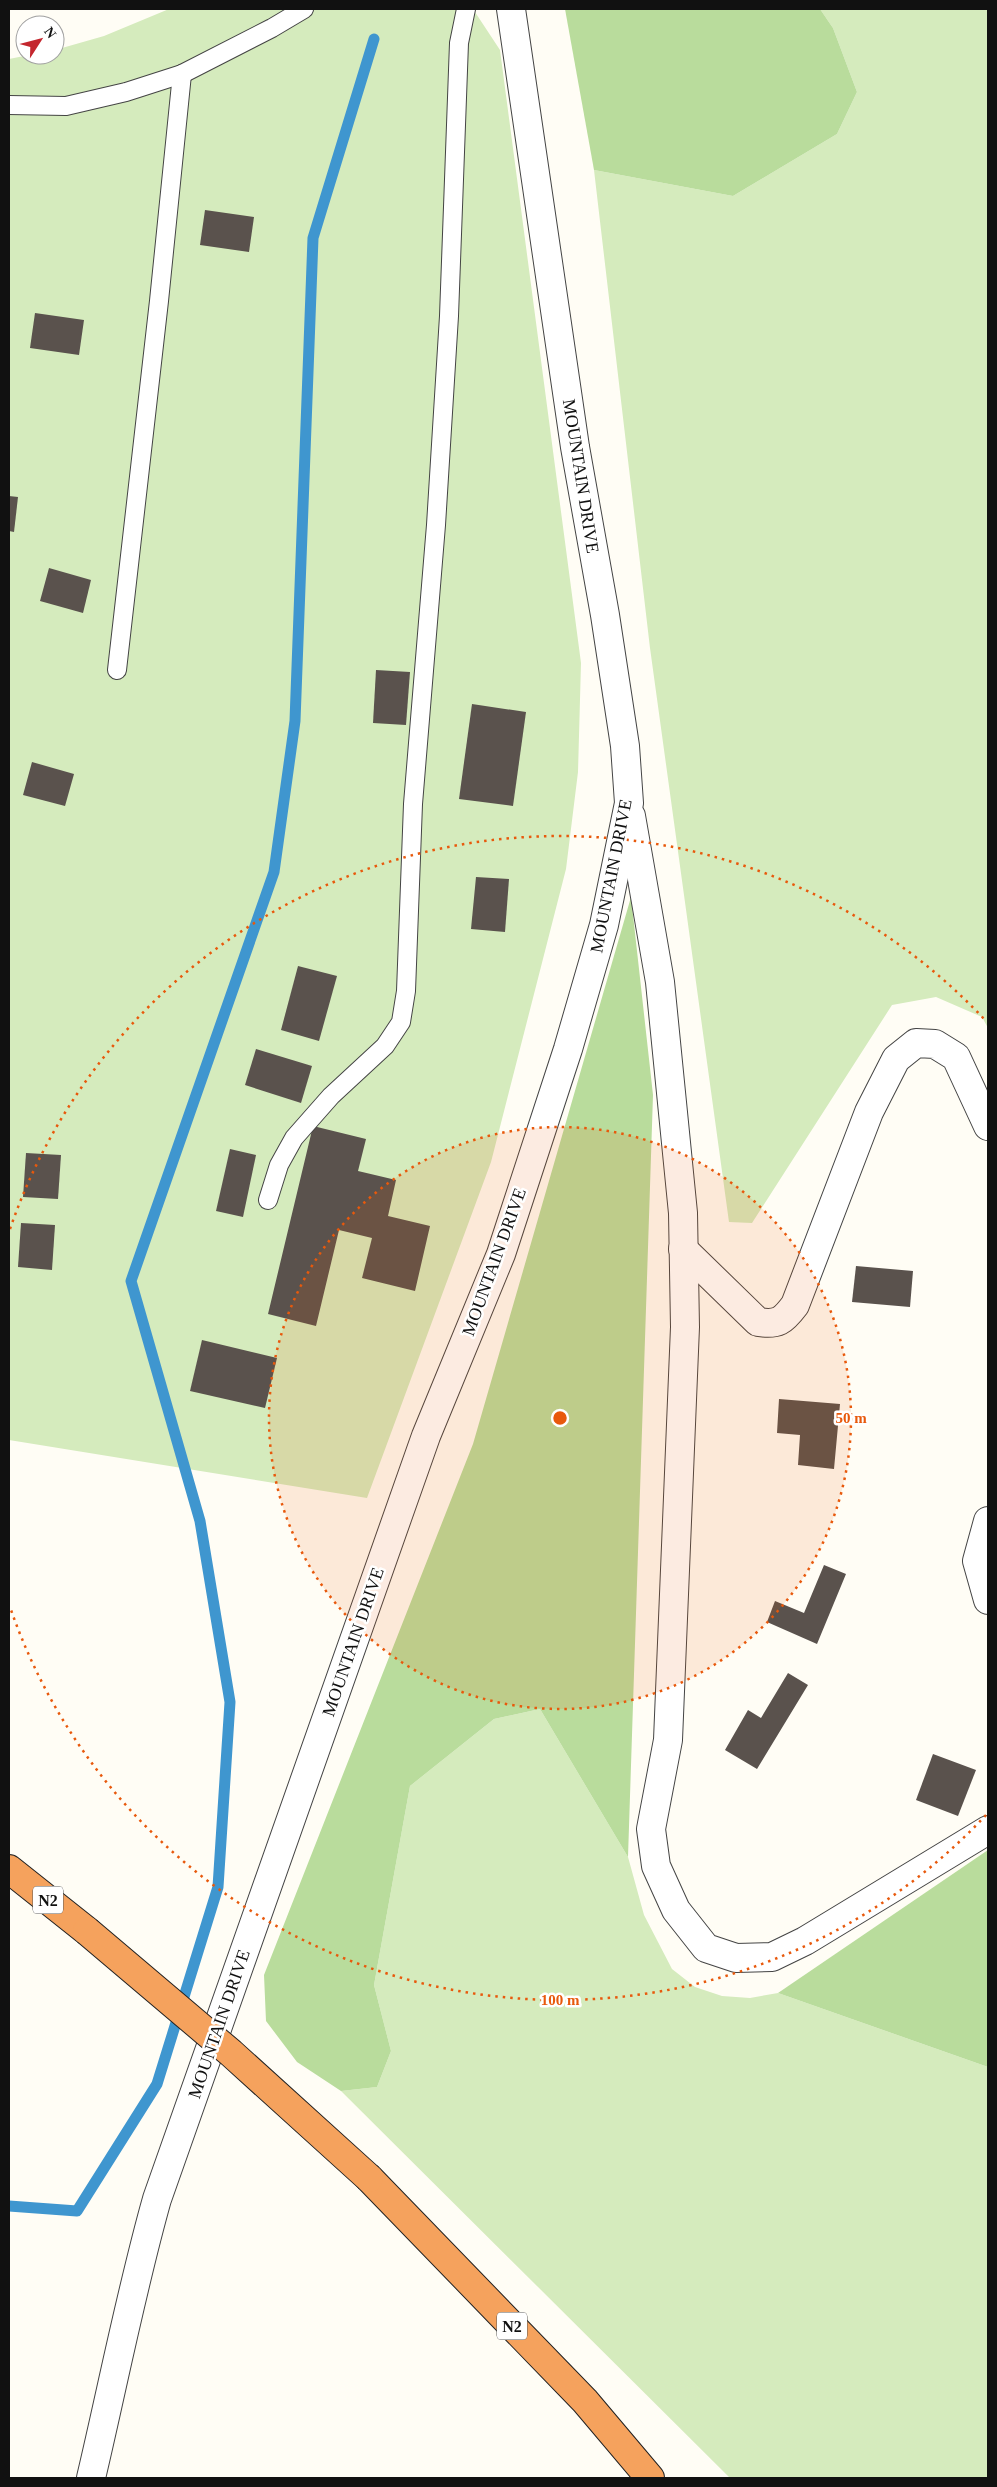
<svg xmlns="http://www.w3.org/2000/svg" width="997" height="2487" viewBox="0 0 997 2487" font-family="Georgia,serif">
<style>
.green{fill:#d5ebbd}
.forest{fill:#b9dc9c}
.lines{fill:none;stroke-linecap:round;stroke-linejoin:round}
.stream{stroke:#3f96cf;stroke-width:11}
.building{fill:#5a524d}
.lane-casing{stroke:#444;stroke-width:20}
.street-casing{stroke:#444;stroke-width:30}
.highway-casing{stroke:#222;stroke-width:30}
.lane{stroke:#fff;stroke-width:18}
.street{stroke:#fff;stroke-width:28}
.highway{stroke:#f5a25d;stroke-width:28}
.highway-bridge-casing{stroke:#222;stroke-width:30;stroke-linecap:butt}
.highway-bridge{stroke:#f5a25d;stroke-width:28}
.ring{fill:none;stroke:#e8590c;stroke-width:2.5;stroke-dasharray:2.5 5}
.labels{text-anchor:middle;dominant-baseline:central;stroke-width:5;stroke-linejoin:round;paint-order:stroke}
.shield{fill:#fff;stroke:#585858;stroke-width:1}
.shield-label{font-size:16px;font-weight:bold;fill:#111}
.street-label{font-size:18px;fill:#111;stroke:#fff}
.centre{fill:#e8590c;stroke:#fff;stroke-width:2.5}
.ring-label{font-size:15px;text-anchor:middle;font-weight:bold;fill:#e8590c;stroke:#fff;stroke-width:5;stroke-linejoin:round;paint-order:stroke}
</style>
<rect width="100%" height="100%" fill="#fffdf5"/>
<g class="green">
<path d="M169 9H473L500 50 581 663 578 772 566 869 491 1162 367 1498 9 1440V59L29 55H55V50L104 36Z"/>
<path d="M820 9H988V1028L982 1017 936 997 892 1005 752 1223 729 1222 650 648 594 170 733 196 837 134 857 92 833 28Z"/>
<path d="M540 1709 628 1857 644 1915 672 1969 695 1987 722 1996 750 1998 778 1993 988 2067V2478H730L341 2091 377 2087 391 2051 374 1985 410 1786 494 1719Z"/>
</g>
<g class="forest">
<path d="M565 9H820L833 28 857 92 837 134 733 196 594 170Z"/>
<path d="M631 897 653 1095 628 1857 540 1709 494 1719 410 1786 374 1985 391 2051 377 2087 341 2091 297 2062 266 2021 264 1975 473 1444Z"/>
<path d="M988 1850V2067L778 1993Z"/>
</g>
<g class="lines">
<path class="stream" d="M9 2206 77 2211 157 2084 218 1887 230 1702 200 1521 131 1281 274 872 295 721 313 238 374 39"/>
</g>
<g class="building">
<path d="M205 210 254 217 249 252 200 245Z"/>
<path d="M35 313 84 320 79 355 30 348Z"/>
<path d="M9 496 18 497 14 532 9 531Z"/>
<path d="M49 568 91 580 83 613 40 601Z"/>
<path d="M376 670 410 672 406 725 373 723Z"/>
<path d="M472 704 526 712 513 806 459 799Z"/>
<path d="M32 762 74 774 65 806 23 795Z"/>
<path d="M476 877 509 879 505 932 471 929Z"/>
<path d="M298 966 337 976 319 1041 281 1030Z"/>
<path d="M256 1049 312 1066 301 1103 245 1085Z"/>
<path d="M313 1126 366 1139 358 1171 396 1180 388 1216 430 1226 415 1291 362 1278 372 1238 339 1230 316 1326 268 1314Z"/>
<path d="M230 1149 256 1155 243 1217 216 1211Z"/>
<path d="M26 1153 61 1155 58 1199 23 1197Z"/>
<path d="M21 1223 55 1225 52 1270 18 1267Z"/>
<path d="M856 1266 913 1271 910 1307 852 1302Z"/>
<path d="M202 1340 277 1358 265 1408 190 1391Z"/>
<path d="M779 1399 840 1404 834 1469 798 1465 800 1435 777 1433Z"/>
<path d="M824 1565 846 1574 817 1644 767 1622 775 1601 804 1613Z"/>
<path d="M788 1673 808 1685 757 1769 725 1750 748 1710 761 1718Z"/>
<path d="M933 1754 976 1770 958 1816 916 1800Z"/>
</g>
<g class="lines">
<g class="lane-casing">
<g id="lane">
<path d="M9 105 66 106 126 92 182 74 272 28 304 9"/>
<path d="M117 670 159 301 182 74"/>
<path d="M268 1200 279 1165 294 1138 331 1096 385 1046 401 1022 406 991 413 804 436 525 449 316 459 43 466 9"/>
</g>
</g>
<g class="street-casing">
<g id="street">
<path d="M631 816 660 982 683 1213 685 1327 668 1740 651 1829 656 1866 676 1910 706 1948 736 1958 772 1957 805 1941 988 1830"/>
<path d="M683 1249 758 1322C778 1325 783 1321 795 1305L869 1112 896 1059 916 1043 935 1044 956 1057 988 1126"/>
<path d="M988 1521 977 1561 988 1600"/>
<path d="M91 2478C113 2385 131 2291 157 2199L426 1436 501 1254 568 1049 604 925 629 803 625 746 605 615 575 447 511 9"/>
</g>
</g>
<g class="highway-casing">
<g id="highway">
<path d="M9 1869 87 1931"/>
<path d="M369 2178 585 2401 650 2478"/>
</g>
</g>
<use href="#lane" class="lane"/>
<use href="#street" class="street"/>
<use href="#highway" class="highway"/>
<g class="highway-bridge-casing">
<path id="highway-bridge" d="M87 1931 231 2053 369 2178"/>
</g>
<use href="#highway-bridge" class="highway-bridge"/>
</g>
<circle cx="560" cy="1418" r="291" fill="#e8590c" fill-opacity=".12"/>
<g class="ring">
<circle cx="560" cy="1418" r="291"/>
<path d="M986 1815A582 582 0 0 1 10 1607M10 1229A582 582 0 0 1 986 1021"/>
</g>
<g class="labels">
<g class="shield">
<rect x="33" y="1886.5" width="30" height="27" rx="4"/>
<rect x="497" y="2312.5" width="30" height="27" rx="4"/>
</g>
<g class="shield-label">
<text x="48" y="1900">N2</text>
<text x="512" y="2326">N2</text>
</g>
<g class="street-label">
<text transform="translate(581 476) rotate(81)">MOUNTAIN DRIVE</text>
<text transform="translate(611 876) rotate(-79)">MOUNTAIN DRIVE</text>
<text transform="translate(494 1262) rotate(-70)">MOUNTAIN DRIVE</text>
<text transform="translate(353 1642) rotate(-71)">MOUNTAIN DRIVE</text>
<text transform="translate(219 2024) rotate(-71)">MOUNTAIN DRIVE</text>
</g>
</g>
<circle cx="560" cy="1418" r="8" class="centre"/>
<g class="ring-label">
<text x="851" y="1423">50 m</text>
<text x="560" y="2005">100 m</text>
</g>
<rect width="997" height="2487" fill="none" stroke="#111111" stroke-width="20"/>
<g transform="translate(40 40) rotate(54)"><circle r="24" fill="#ffffff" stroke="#a0a0a0"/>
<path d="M0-4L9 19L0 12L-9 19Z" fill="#c4262e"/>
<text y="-8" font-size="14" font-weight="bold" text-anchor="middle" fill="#111111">N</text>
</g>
</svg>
